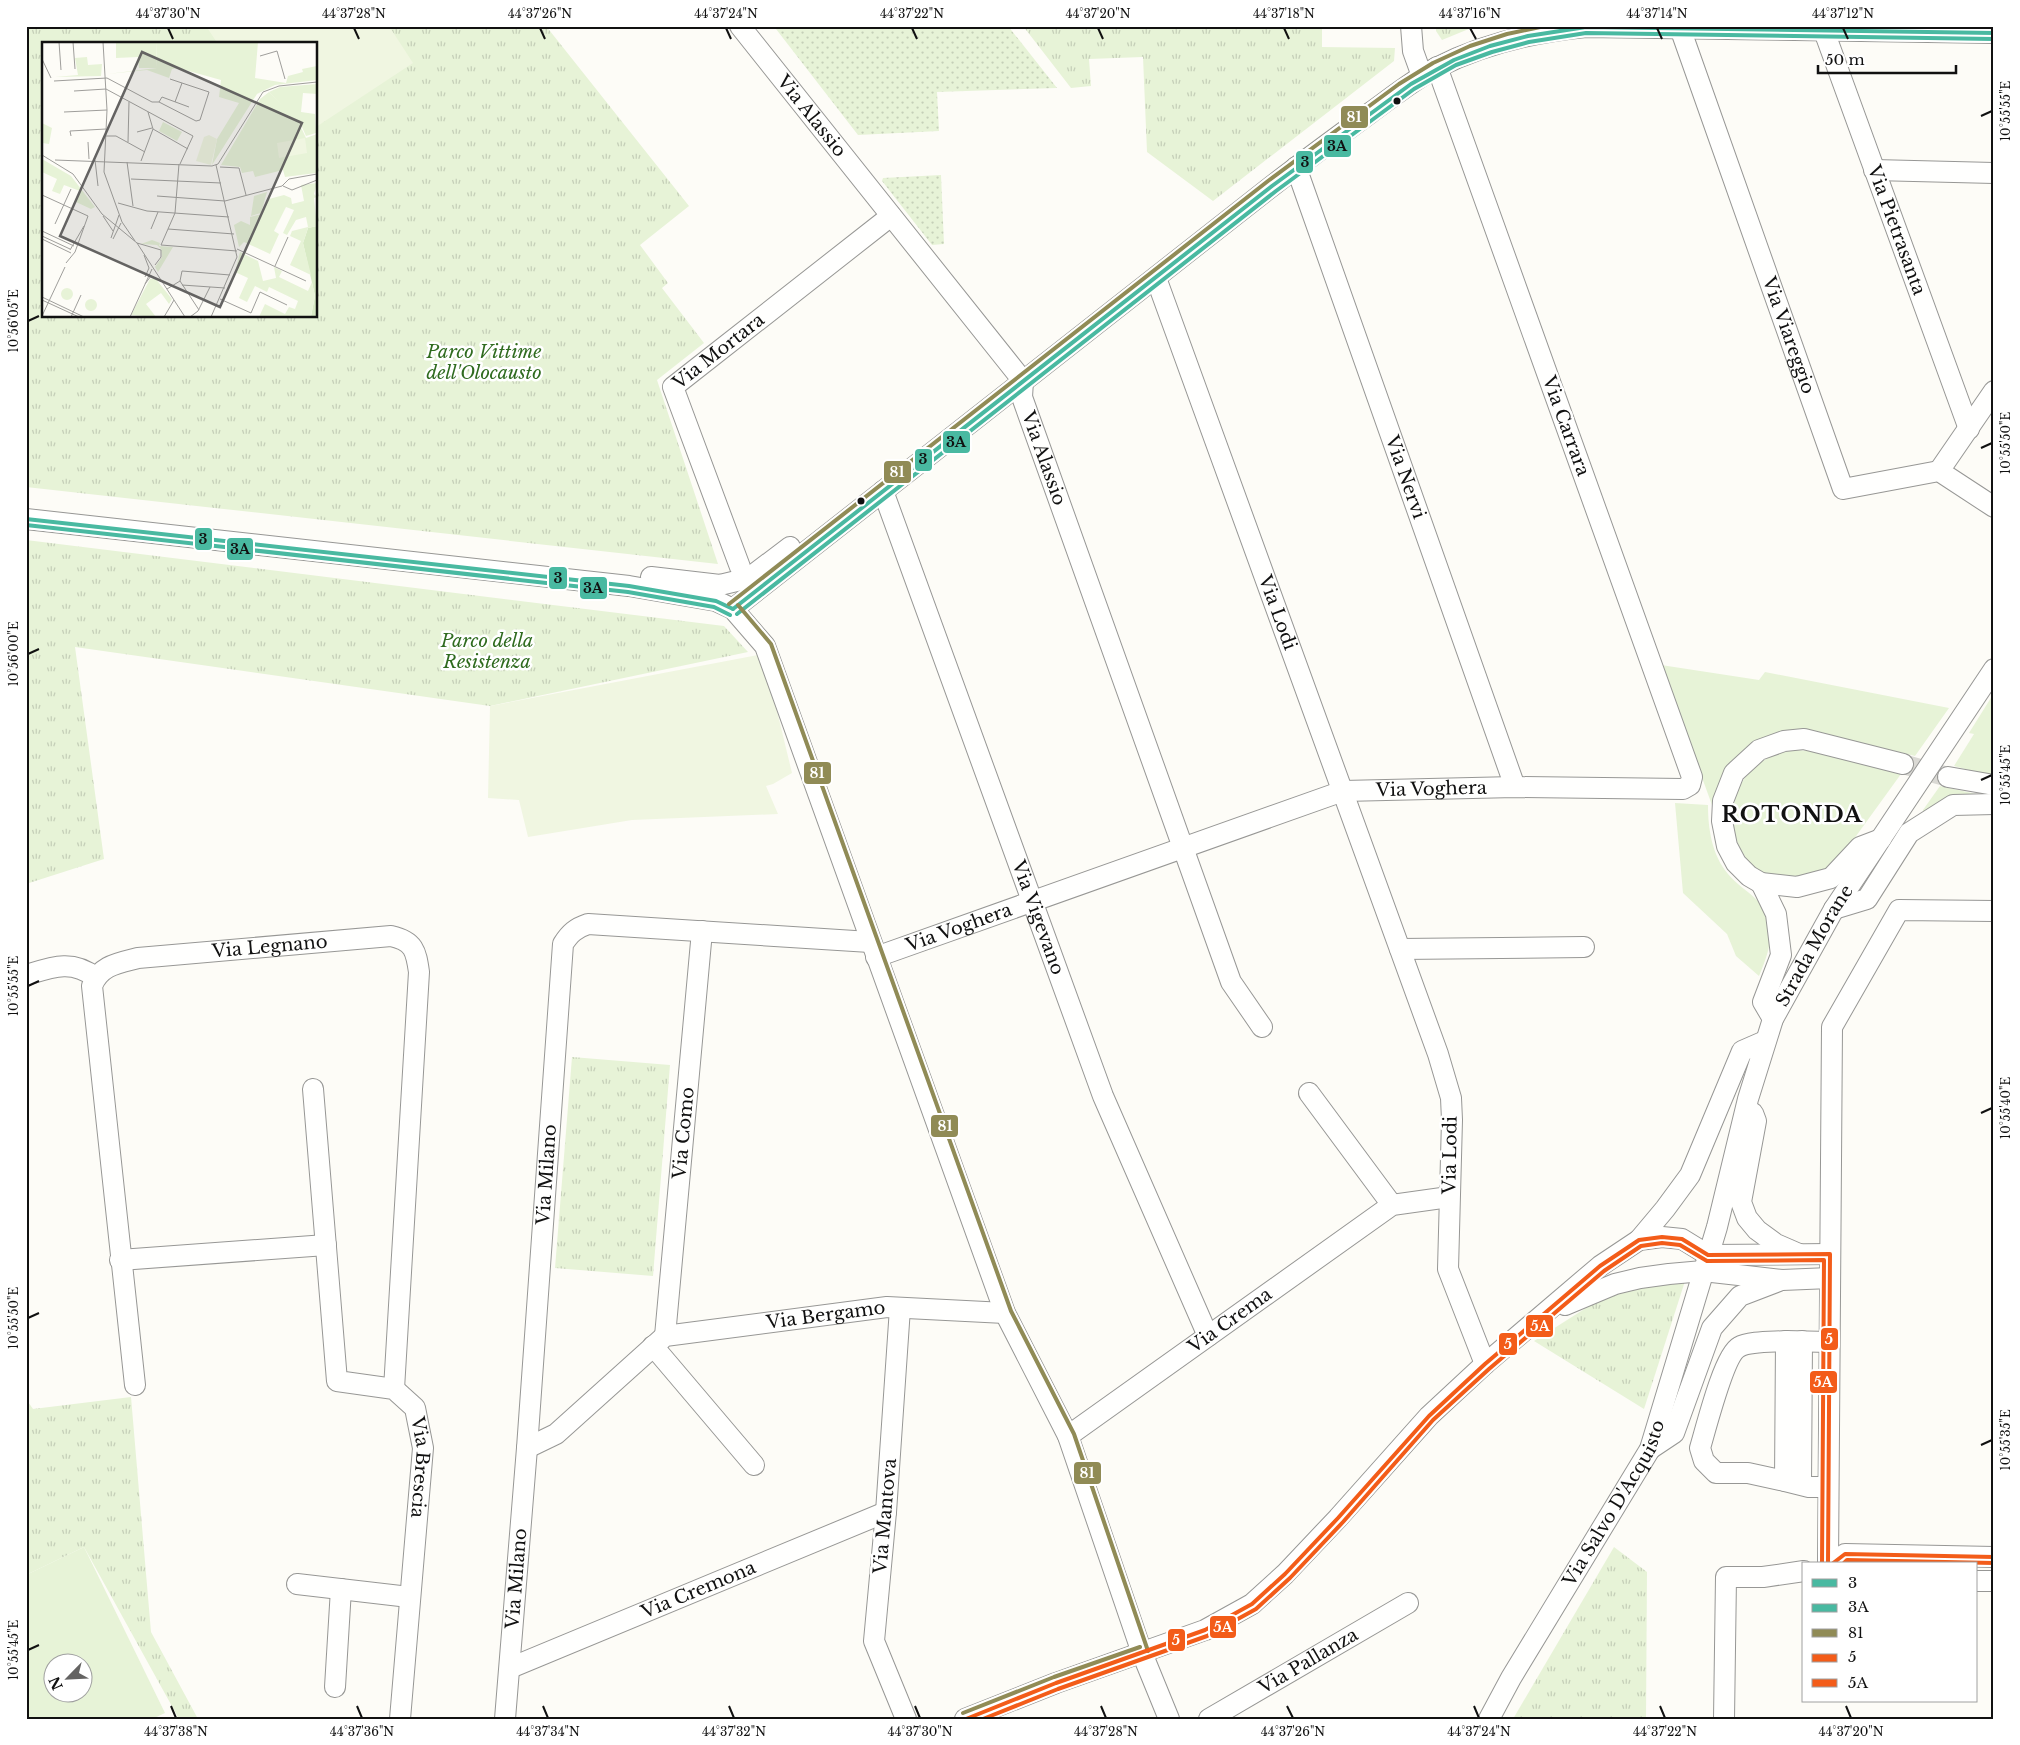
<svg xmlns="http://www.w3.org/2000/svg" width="2020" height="1745" viewBox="0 0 2020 1745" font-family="'Libre Baskerville',serif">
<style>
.grass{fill:#e7f3d7;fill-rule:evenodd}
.park{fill:url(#park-tufts);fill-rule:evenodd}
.garden{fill:url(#garden-dots)}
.pitch{fill:#f0f6e1}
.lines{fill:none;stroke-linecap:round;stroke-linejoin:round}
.minor-tunnel{stroke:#dad9d4;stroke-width:20;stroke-dasharray:20 10;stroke-linecap:butt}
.minor-casing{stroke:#979795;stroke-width:22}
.minor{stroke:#fffffe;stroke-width:20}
.bus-1-casing{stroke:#fff;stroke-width:8}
.bus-2-casing{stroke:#fff;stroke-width:8}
.bus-3-casing{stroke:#fff;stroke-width:8}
.bus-4-casing{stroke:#fff;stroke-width:8}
.bus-5-casing{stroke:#fff;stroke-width:8}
.bus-1{stroke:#49b9a1;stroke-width:4}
.bus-2{stroke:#49b9a1;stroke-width:4}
.bus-3{stroke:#908b56;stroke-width:4}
.bus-4{stroke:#f35c19;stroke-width:4}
.bus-5{stroke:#f35c19;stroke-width:4}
.ticks{fill:none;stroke:#111;stroke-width:2}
.bus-dot{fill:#111;stroke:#fff;stroke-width:2}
.labels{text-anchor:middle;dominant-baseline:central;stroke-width:5;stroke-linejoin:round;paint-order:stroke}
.street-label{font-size:18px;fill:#111;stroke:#fff}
.park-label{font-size:18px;font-style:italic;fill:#2f6b1f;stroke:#fff}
.district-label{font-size:22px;font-weight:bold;letter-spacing:1px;fill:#111;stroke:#fff}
.inset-road{fill:none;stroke:#9f9e9b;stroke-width:1}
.view{fill:#646362;fill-opacity:0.15;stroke:#646362;stroke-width:2.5}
.inset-edge{fill:none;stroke:#111;stroke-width:2.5}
.line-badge{stroke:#fff;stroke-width:2}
.badge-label{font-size:14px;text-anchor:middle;font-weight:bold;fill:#fff}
.pale-badge-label{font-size:14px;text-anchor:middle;font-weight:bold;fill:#111}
.neatline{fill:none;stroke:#111;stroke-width:2}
.ticks-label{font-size:12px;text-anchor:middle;fill:#111}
</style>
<defs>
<pattern id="park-tufts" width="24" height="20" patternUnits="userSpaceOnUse" patternTransform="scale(1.25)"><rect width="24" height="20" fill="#e7f3d7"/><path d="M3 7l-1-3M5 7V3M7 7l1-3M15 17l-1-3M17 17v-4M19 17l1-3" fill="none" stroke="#c5cfb8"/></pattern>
<pattern id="garden-dots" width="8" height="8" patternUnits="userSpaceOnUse" patternTransform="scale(1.25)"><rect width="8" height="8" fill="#e7f3d7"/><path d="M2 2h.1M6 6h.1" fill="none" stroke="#c5cfb8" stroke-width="1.8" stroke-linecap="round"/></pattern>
</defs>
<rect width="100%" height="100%" fill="#fdfcf7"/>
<g class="grass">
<path d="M1661 665 1759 680 1765 672 1949 708 1915 756 1814 731C1780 727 1746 740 1727 770 1720 780 1716 794 1712 805Z"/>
<path d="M1994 693V774H1984L1954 766 1974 734 1969 733Z"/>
<path d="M1795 750 1810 751 1901 774 1838 861C1824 872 1813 875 1796 878 1790 879 1783 881 1777 880 1768 879 1757 870 1751 864 1722 832 1728 780 1766 759 1775 753 1785 752 1795 750Z"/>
<path d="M1940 786 1985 796 1923 814V810Z"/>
<path d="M1675 803 1708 805C1708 829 1712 855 1728 874 1736 884 1748 891 1757 900 1779 924 1770 950 1759 976L1736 956 1727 934 1683 893Z"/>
<path d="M84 1547 165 1713 152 1719H26V1575ZM52 1662H82V1692H52Z"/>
</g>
<g class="park">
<path d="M26 26H546L689 206 640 245 668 283 662 288 704 343 657 380 718 564 26 487ZM44 44H316V316H44Z"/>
<path d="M1023 26H1322V47L1395 48 1394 61 1213 201 1147 152 1143 57 1089 59 1091 86 1071 88Z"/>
<path d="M1436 26H1476L1442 40 1436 31Z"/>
<path d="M26 540 724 626 748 652 490 706 75 647 104 859 26 884Z"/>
<path d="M572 1057 670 1065 653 1276 555 1268Z"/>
<path d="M1686 1278 1644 1409 1534 1341 1619 1287Z"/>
<path d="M131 1397 151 1632 198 1719H179L84 1547 26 1575V1399L33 1409Z"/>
<path d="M1614 1547 1647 1572 1646 1719H1513Z"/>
</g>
<g class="garden">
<path d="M779 26H1008L1057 88 937 92 939 131 858 135 776 29Z"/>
<path d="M941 175 944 244 932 245 882 181 883 178Z"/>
</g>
<g class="pitch">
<path d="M206 26H389L413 63 316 127V44H218Z"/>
<path d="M758 655 777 711 792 773 773 784 766 786 778 814 632 820 528 837 519 800 488 798 490 706Z"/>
</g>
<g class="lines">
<path class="minor-tunnel" d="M1903 764 1948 777"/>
<g class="minor-casing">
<g id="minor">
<path id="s1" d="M740 26 1023 381 1022 397 1231 982 1262 1027"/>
<path d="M1411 26 1413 51 1422 76"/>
<path id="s2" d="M1680 28 1843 489 1939 471 1994 507"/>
<path id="s3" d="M1824 31 1969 429"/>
<path id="s4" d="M1296 167 1515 787"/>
<path d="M1874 170 1994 173"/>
<path id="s5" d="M1156 278 1438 1054 1451 1098 1452 1120 1448 1269 1485 1364"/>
<path d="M1939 471 1994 391"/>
<path id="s6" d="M883 491 1103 1096 1208 1336"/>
<path d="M26 519 629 586 716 601 733 609 765 646 1005 1313 1068 1436 1142 1653 1169 1719"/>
<path id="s7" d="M740 567 673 387 891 216"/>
<path d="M651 577 720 585 749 578 790 547"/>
<path d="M733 609 1272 186C1304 161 1337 137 1370 113 1391 98 1413 80 1436 68 1483 44 1534 32 1586 27L1994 33"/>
<path d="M1948 777 1994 785"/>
<path d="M1881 839 1860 847 1831 878 1797 887 1761 883 1749 876 1736 863 1727 846 1722 821 1723 801 1734 773 1759 750 1784 741 1804 739 1903 764"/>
<path d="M1761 883 1776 914 1781 955 1763 1002 1773 1019"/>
<path d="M1834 909 1867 899 1909 833 1953 805 1994 804"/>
<path d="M1400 949 1584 947"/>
<path id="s8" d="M876 957 1343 791 1515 787 1683 789 1690 785 1692 777 1437 67"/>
<path d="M26 975C52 967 72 959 95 977"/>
<path id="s9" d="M313 1089 337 1381 394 1389 415 1408 423 1448 400 1719"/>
<path d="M1309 1093 1392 1205"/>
<path d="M1753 1113 1756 1121 1741 1202 1747 1218 1757 1230 1776 1244 1799 1254"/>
<path d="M1639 1240 1665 1209 1690 1175 1742 1051 1765 1041"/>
<path d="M1708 1255 1830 1254"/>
<path d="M120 1260 326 1245"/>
<path d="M1565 1305 1615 1284 1640 1278 1669 1274 1703 1271 1782 1280 1830 1278"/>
<path d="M900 1308 886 1512 874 1641 906 1719"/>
<path id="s10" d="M665 1336 702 931"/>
<path d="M653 1346 754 1465"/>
<path id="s11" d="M135 1385 92 986C100 965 119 963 138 958L391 936C414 941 416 951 419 972L394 1389"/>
<path id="s12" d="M1068 1436 1392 1205 1449 1197"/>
<path id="s13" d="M527 1448 556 1434 665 1336 887 1307 1005 1313"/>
<path d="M1650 1449 1674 1433 1712 1328 1740 1296 1779 1281"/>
<path d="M1785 1481 1748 1473H1716L1704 1461 1700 1448C1706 1428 1724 1355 1739 1347 1749 1341 1774 1342 1786 1341"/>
<path d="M1801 1484 1802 1341"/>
<path d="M1828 1487H1809L1785 1481 1786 1341 1829 1342"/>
<path d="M1828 1564 1832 1027 1899 910 1994 911"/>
<path d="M1832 1564 1845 1554 1994 1557"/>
<path d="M1976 1581H1994"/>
<path d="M297 1584 409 1597"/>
<path id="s14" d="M510 1668 886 1512"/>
<path d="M335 1687 341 1589"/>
<path id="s15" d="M505 1719 527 1448 563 944C570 933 576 928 588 924L870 942"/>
<path d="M965 1719 1056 1683 1205 1630 1252 1604 1285 1574 1338 1518 1429 1416 1485 1364 1600 1266 1639 1240 1662 1237 1682 1239 1708 1255"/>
<path id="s16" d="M1209 1719 1408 1603"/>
<path id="s17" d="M1489 1719 1511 1678 1650 1449 1717 1227 1748 1099 1773 1019 1834 909 1994 669"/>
<path d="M1724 1719 1726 1577H1763L1804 1571"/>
</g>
</g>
<use href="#minor" class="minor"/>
<g class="bus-1-casing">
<g id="bus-1">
<path d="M26 519 629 586 716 601 733 609"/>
<path d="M733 609 1272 186 1411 84 1454 60 1490 46 1528 36 1586 27 1994 33"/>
</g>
</g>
<g class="bus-2-casing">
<g id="bus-2">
<path d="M26 525 628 592 714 607 730 615"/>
<path d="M737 614 1276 191 1414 89 1456 65 1492 52 1529 42 1586 33 1994 39"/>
</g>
</g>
<g class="bus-3-casing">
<g id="bus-3">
<path d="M729 604 1268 181 1399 84 1433 63 1470 46 1507 34 1545 26"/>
<path d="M738 605 771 644 1011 1311 1074 1434 1148 1651"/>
<path d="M963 1713 1054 1677 1140 1647"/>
</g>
</g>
<g class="bus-4-casing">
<g id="bus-4">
<path d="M1832 1564 1845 1554 1994 1557"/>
<path d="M966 1719 1056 1683 1205 1630 1252 1604 1285 1574 1338 1518 1429 1416 1485 1364 1600 1266 1639 1240 1662 1237 1682 1239 1708 1255 1830 1254 1828 1564"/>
</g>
</g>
<g class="bus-5-casing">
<g id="bus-5">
<path d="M1843 1564 1847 1560 1994 1563"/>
<path d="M983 1719 1058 1689 1207 1636 1256 1609 1290 1578 1343 1522 1433 1420 1489 1369 1604 1271 1641 1246 1662 1243 1680 1245 1707 1261 1824 1260 1822 1564"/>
</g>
</g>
<use href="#bus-1" class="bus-1"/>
<use href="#bus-2" class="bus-2"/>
<use href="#bus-3" class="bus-3"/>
<use href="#bus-4" class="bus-4"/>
<use href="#bus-5" class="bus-5"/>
</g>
<path class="ticks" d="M168 28 173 39M354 28 359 39M540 28 545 39M726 28 731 39M912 28 917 39M1098 28 1103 39M1284 28 1289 39M1470 28 1476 39M1657 28 1662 39M1843 28 1848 39M1981 116 1992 111M28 321 39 316M1981 448 1992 443M28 654 39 649M1981 780 1992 775M28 986 39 981M1981 1113 1992 1108M28 1318 39 1313M1981 1445 1992 1440M28 1650 39 1645M171 1706 176 1718M357 1706 362 1718M543 1706 548 1718M729 1706 734 1718M915 1706 920 1718M1101 1706 1106 1718M1287 1706 1293 1718M1474 1706 1479 1718M1660 1706 1665 1718M1846 1706 1851 1718"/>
<g class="bus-dot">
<circle cx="1397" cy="101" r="4.5"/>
<circle cx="861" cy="501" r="4.5"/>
</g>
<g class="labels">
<g class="street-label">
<text stroke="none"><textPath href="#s1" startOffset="115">Via Alassio</textPath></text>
<text stroke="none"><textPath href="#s3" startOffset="212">Via Pietrasanta</textPath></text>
<text stroke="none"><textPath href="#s2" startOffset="326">Via Viareggio</textPath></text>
<text stroke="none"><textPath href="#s7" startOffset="250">Via Mortara</textPath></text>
<text transform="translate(1566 426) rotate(70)">Via Carrara</text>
<text stroke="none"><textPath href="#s1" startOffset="535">Via Alassio</textPath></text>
<text stroke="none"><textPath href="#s4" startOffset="329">Via Nervi</textPath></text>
<text stroke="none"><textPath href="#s5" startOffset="356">Via Lodi</textPath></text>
<text stroke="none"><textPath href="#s8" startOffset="584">Via Voghera</textPath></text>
<text stroke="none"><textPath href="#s6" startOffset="454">Via Vigevano</textPath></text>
<text stroke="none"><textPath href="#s8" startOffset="88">Via Voghera</textPath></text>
<text stroke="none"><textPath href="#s17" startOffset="846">Strada Morane</textPath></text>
<text stroke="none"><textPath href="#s11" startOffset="590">Via Legnano</textPath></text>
<text stroke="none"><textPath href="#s10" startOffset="204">Via Como</textPath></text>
<text transform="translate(1450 1155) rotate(-89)">Via Lodi</text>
<text stroke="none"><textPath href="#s15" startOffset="546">Via Milano</textPath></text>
<text stroke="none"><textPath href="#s13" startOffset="341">Via Bergamo</textPath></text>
<text stroke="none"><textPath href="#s12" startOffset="199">Via Crema</textPath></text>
<text stroke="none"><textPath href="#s9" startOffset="439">Via Brescia</textPath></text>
<text stroke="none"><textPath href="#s17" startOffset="250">Via Salvo D'Acquisto</textPath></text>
<text transform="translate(885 1516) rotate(-85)">Via Mantova</text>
<text stroke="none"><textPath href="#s15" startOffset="141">Via Milano</textPath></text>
<text stroke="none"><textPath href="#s14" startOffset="204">Via Cremona</textPath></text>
<text stroke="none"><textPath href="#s16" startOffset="115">Via Pallanza</textPath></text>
</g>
<g class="park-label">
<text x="484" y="352">Parco Vittime<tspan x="484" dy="21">dell'Olocausto</tspan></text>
<text x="487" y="641">Parco della<tspan x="487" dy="21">Resistenza</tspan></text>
</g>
<g class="district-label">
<text x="1792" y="814">ROTONDA</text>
</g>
</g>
<g transform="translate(42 42)">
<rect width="275" height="275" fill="#fdfcf7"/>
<path d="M74 0H114L115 26H97L96 15 74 16ZM45 15 46 23 60 22 59 34 13 35 36 33 33 16ZM275 42V52L261 51 259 70 273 72 274 91 264 94 260 85 227 50 238 45ZM110 198 118 201 117 204 131 205 116 230 113 225 120 215 119 207 115 203 99 202Z" fill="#e7f3d7"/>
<path d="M275 184V274H269L273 254 261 201 266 186Z" fill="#d8eac5"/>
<path d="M114 0H216L213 36 244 41 246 34 261 30 260 27 275 24V38L233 43 215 52 170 123 175 97 197 61 177 55 179 38 136 26 130 27 127 36 105 28 65 32 115 26ZM227 50 256 79 264 96 275 92 274 131 243 135 241 128 213 135 211 129 200 131 198 125 179 123 218 57ZM121 80 140 90 135 99 117 89ZM0 81 10 86 7 102 0 101ZM0 117 29 134 53 165 49 167 34 160 38 149 22 143 18 152 10 149 15 137 0 130ZM275 141 272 152 275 155 272 156 275 184 266 186 261 201 269 233 248 223 259 199 248 194 250 189 266 185 264 175 254 178 245 193 241 191 252 168 244 165 232 189 237 192 228 212 202 200 197 205 192 183 199 179 208 183V175L220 172 227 157 242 153 249 156 250 162 262 159 259 143ZM198 210 216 219 221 239 234 236 232 225 240 229 237 235 266 249 270 240 273 254 269 274 217 275 223 262 243 272 247 265 253 267 256 259 227 245 225 250 213 244 205 260 197 256 206 236 193 230ZM113 236 130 257 127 262 119 251 104 262 114 275 89 273 108 237Z" fill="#e7f3d7"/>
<path d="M225 150 219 171 209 174 212 154ZM19 252a6 6 0 1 1 12 0a6 6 0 1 1-12 0ZM43 263a6 6 0 1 1 12 0a6 6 0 1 1-12 0Z" fill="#e7f3d7"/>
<path d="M167 93 175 97 169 123 154 119 162 95ZM263 96 265 111 237 116 235 101Z" fill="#f0f6e1"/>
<path class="inset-road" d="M17 0 19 28M31 0 33 27M61 0 65 68 62 130 80 180 93 199M235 9 243 37M218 14 235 9M0 17 9 36M12 39 65 36 110 60H117L120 55 147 65M32 49 64 47 151 94 138 122M117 60 154 79 158 78 167 50 128 37M133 60 140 41M22 70 65 68M111 87 146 107M95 90 110 86M29 94 28 89 64 87M64 94H74L103 110M46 100 47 117M86 100 87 60M0 113 31 132 60 172 95 201 143 275M13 118 170 124 176 122 221 50 237 44 275 40M53 118 56 144M99 119 111 87 106 70M85 120 91 164M137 122 133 171 119 203 195 209M178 125 197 126 204 153M89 137 179 141M241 144 250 148 275 138M0 153 46 174 33 210 24 221M115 154 183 159 240 144 247 137 275 132M76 161 105 169 187 175M61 174 71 189M13 182 29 147M109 187 116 170M126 187 192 192M0 189 32 204M0 194 28 207M69 196 77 173M0 197 29 211M71 197 79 181M95 201 119 208V215L113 223M195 207 264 239M28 208 42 184M102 213 107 226 103 235M233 224 246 195M138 239 157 268M103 242 109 234 119 239M140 243 183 246M125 247 138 239 140 229 188 233M0 255 42 275M178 257 209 271 218 250 245 263M0 258 37 275M0 274 23 225M29 275 39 253M88 275 110 227M122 275 132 258M148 275 156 269 168 245M169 275 195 215 174 123"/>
<path class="view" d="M100 10 260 81 178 265 18 194Z"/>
<rect width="275" height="275" class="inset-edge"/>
</g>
<g class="line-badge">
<rect x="1340" y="105" width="29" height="24" rx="5" fill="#908b56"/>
<rect x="1323" y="134" width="29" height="24" rx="5" fill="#49b9a1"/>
<rect x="1295" y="150" width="19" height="24" rx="5" fill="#49b9a1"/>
<rect x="942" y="430" width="29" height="24" rx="5" fill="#49b9a1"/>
<rect x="914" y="448" width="19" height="24" rx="5" fill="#49b9a1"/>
<rect x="883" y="460" width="29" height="24" rx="5" fill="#908b56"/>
<rect x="194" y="527" width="19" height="24" rx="5" fill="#49b9a1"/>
<rect x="226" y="537" width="28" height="24" rx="5" fill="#49b9a1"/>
<rect x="548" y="566" width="20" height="24" rx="5" fill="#49b9a1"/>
<rect x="579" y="576" width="29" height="24" rx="5" fill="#49b9a1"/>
<rect x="803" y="761" width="29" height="24" rx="5" fill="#908b56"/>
<rect x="930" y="1114" width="29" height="24" rx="5" fill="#908b56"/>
<rect x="1525" y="1314" width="29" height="24" rx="5" fill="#f35c19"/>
<rect x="1820" y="1327" width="19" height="24" rx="5" fill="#f35c19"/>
<rect x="1498" y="1332" width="20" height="24" rx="5" fill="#f35c19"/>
<rect x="1809" y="1370" width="29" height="24" rx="5" fill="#f35c19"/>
<rect x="1073" y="1461" width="29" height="24" rx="5" fill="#908b56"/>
<rect x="1209" y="1615" width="28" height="24" rx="5" fill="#f35c19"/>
<rect x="1167" y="1628" width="19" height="24" rx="5" fill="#f35c19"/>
</g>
<g class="badge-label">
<text x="1354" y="122">81</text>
<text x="897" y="477">81</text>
<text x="817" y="778">81</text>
<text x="945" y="1131">81</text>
<text x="1540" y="1331">5A</text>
<text x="1829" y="1344">5</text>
<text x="1508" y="1349">5</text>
<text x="1823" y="1387">5A</text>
<text x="1087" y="1478">81</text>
<text x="1223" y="1632">5A</text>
<text x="1176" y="1645">5</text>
</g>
<g class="pale-badge-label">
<text x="1337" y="151">3A</text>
<text x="1305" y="167">3</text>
<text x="956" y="447">3A</text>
<text x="923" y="464">3</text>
<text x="203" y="544">3</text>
<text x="240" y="554">3A</text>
<text x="558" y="583">3</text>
<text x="593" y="593">3A</text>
</g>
<rect width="2020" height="1745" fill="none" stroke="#ffffff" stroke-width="55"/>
<rect x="1802" y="1562" width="175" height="140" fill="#ffffff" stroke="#a0a0a0"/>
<rect x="1812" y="1579" width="25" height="8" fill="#49b9a1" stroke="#a0a0a0"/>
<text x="1848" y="1588" font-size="15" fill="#111111">3</text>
<rect x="1812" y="1604" width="25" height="8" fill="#49b9a1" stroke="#a0a0a0"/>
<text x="1848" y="1612" font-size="15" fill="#111111">3A</text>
<rect x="1812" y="1629" width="25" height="8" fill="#908b56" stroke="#a0a0a0"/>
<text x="1848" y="1638" font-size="15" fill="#111111">81</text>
<rect x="1812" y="1654" width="25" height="8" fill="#f35c19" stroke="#a0a0a0"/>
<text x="1848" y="1662" font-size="15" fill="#111111">5</text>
<rect x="1812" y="1679" width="25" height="8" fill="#f35c19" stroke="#a0a0a0"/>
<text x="1848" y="1688" font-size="15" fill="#111111">5A</text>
<g transform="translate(68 1678) rotate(246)"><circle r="24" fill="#ffffff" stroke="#a0a0a0"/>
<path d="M0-4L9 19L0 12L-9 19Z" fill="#646362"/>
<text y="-8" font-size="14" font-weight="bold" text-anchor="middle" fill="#111111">N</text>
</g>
<path d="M1818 65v8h138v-8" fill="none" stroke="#111111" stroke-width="2.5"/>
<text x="1825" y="65" font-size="15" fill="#111111" stroke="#ffffff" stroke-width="4" paint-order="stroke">50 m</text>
<rect x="28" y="28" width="1964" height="1690" class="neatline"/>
<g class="ticks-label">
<text x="168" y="18">44°37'30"N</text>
<text x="354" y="18">44°37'28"N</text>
<text x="540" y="18">44°37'26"N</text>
<text x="726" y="18">44°37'24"N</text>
<text x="912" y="18">44°37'22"N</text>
<text x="1098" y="18">44°37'20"N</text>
<text x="1284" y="18">44°37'18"N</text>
<text x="1470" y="18">44°37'16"N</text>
<text x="1657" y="18">44°37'14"N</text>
<text x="1843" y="18">44°37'12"N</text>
<text transform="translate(2006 111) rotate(-90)" y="4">10°55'55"E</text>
<text transform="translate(14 321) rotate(-90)" y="4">10°56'05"E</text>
<text transform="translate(2006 443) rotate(-90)" y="4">10°55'50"E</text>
<text transform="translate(14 654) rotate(-90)" y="4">10°56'00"E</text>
<text transform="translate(2006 775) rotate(-90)" y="4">10°55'45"E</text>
<text transform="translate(14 986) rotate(-90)" y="4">10°55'55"E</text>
<text transform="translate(2006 1108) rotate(-90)" y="4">10°55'40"E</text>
<text transform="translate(14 1318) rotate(-90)" y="4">10°55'50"E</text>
<text transform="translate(2006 1440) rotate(-90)" y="4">10°55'35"E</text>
<text transform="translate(14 1650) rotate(-90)" y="4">10°55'45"E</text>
<text x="176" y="1736">44°37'38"N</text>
<text x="362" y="1736">44°37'36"N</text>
<text x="548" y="1736">44°37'34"N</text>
<text x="734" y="1736">44°37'32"N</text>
<text x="920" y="1736">44°37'30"N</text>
<text x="1106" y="1736">44°37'28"N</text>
<text x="1293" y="1736">44°37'26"N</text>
<text x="1479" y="1736">44°37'24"N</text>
<text x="1665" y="1736">44°37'22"N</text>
<text x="1851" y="1736">44°37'20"N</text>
</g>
</svg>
